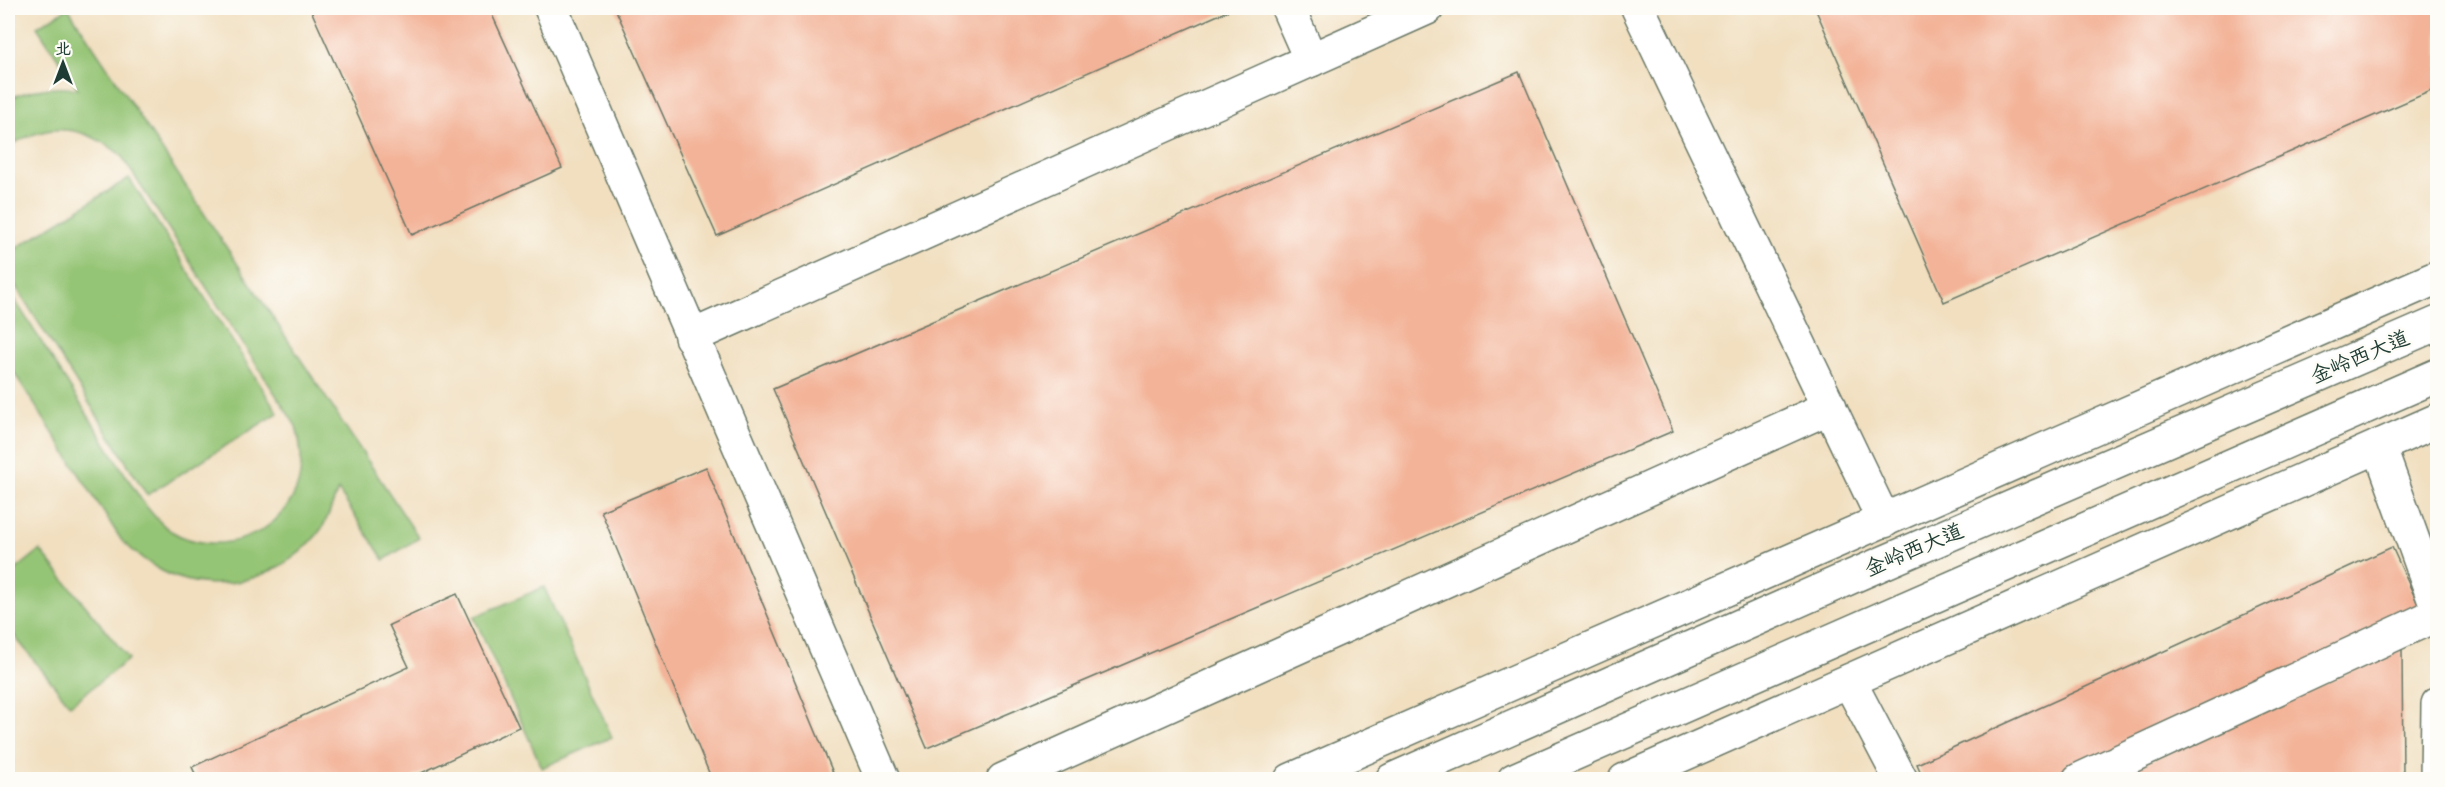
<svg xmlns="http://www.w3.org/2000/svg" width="2445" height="787" viewBox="0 0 2445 787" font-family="'Architects Daughter','LXGW WenKai TC',sans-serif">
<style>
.green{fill:#94c474;stroke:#5a8054;stroke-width:1.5}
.building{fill:#f3b398}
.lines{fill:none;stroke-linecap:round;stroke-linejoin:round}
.minor-casing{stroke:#687665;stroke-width:36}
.major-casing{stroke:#687665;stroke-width:36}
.minor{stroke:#fff;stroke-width:33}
.major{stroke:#fff;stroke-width:33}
.labels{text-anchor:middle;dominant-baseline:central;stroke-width:5;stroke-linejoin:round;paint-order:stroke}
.street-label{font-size:21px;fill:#1f3d34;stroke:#fdfcf7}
</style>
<rect width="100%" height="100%" fill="#fdfcf7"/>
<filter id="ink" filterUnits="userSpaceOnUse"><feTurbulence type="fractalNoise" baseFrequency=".0167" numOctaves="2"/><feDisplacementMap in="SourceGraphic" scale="12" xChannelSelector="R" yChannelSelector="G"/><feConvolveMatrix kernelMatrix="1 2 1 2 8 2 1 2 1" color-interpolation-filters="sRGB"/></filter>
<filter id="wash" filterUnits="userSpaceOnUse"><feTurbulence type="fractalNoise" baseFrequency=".008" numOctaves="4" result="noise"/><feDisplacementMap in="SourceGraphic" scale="24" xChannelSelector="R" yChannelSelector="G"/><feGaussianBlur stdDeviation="1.35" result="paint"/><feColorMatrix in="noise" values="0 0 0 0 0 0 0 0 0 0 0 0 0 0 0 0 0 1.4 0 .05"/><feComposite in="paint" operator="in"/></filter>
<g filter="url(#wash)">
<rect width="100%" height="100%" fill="#f1dfc0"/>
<g class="green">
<path d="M68 8 419 538 384 560 338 490C333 502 329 516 322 528 288 577 217 600 162 571 147 563 134 552 122 541L8 363V289L142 501C151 512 159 523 171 531 215 558 277 538 296 490 304 469 302 448 296 426L121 155C83 125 49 121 8 147V99C30 89 54 86 78 89L37 27Z"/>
<path d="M129 178 278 413 147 495 8 274V253Z"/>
<path d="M40 550 129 659 70 705 8 628V576Z"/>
<path d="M544 587 612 737 542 768 474 617Z"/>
</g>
<g id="blocks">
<g class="building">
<path d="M310 8H489L562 168 412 235Z"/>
<path d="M615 8H1234L717 236Z"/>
<path d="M1815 8H2438V88L1944 302Z"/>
<path d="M1519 72 1673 431 927 748 773 389Z"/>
<path d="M706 467 836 780H712L601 511Z"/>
<path d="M2392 547 2421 611 2052 780H1924L1917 764Z"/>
<path d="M457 594 519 727 413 777 414 780H198L192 767 409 667 389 625Z"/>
<path d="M2402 649 2403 780H2107Z"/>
</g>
</g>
</g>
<g filter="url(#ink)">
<use href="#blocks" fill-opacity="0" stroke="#687665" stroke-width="1.5"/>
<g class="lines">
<g class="minor-casing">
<g id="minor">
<path d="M551 8 883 780"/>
<path d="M1288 8 1311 60"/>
<path d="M1638 8 1884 521"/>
<path d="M691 337 1427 8"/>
<path d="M2379 446 2438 610"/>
<path d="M1849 681 1901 780"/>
<path d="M1003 780 1830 407"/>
<path d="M1291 780 2438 277"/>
<path d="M1625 780 2438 420"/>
<path d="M2079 780 2438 614"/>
<path d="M2437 780 2438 704"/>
</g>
</g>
<g class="major-casing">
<g id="major">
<path d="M1392 780 1860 573 2438 323"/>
<path d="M1514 780 2438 375"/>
</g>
</g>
<use href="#minor" class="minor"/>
<use href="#major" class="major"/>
</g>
</g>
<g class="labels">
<g class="street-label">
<text transform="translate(2360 357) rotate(-23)">金岭西大道</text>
<text transform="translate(1914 550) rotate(-23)">金岭西大道</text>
</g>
</g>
<rect width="2445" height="787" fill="none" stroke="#fdfcf7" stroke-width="30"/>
<g transform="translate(63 63)" stroke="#fdfcf7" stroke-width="4.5" paint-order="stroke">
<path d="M0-4.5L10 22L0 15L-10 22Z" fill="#1f3d34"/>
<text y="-9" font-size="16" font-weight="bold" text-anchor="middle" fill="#1f3d34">北</text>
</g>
</svg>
